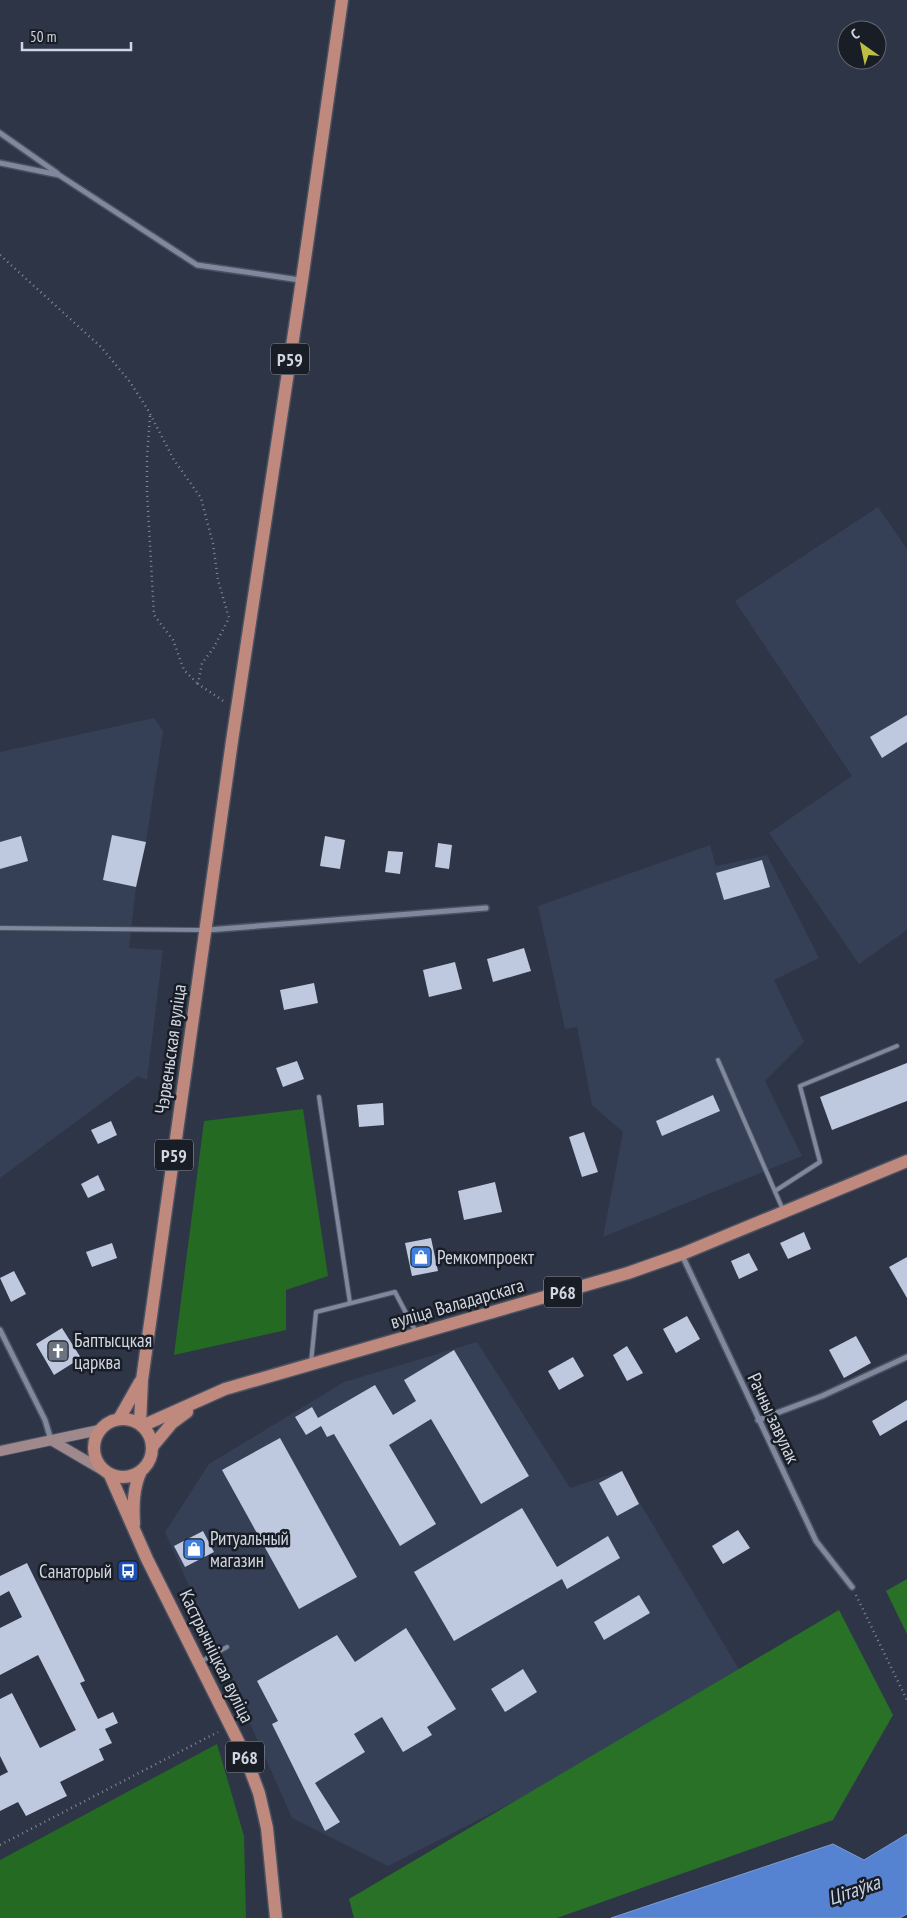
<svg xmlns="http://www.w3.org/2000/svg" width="907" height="1918" viewBox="0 0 907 1918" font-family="'PT Sans Narrow',sans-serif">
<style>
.built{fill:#354057}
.green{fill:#246a23}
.forest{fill:#297127}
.water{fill:#5582d1;stroke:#7a9cd6}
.building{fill:#bec8de}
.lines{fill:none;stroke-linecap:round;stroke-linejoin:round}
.lane-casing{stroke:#4a5160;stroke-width:6}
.street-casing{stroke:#4a5160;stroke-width:8}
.secondary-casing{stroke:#4a5160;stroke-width:12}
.primary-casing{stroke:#4a5160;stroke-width:15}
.path{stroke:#838a98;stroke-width:2.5;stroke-dasharray:1 4;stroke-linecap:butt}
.lane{stroke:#7f889d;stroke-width:4}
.street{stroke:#7f889d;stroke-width:5}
.secondary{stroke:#9f898d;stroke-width:10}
.primary{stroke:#bf897e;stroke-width:12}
.labels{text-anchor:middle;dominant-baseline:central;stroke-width:5;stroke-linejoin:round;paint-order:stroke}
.shield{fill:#191d25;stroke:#9a9fa9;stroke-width:1}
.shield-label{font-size:18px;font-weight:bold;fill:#d1d7e2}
.street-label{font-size:19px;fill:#d1d7e2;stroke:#191d25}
.poi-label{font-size:19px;fill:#d1d7e2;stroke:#191d25;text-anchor:start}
.water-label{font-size:20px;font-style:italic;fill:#c9d5ea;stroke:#191d25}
</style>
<rect width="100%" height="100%" fill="#2d3547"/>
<g class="built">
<path d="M878 507 907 549V930L859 964 769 833 852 776 735 601Z"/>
<path d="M154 718 163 731 146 842 136 887 129 948 163 950 147 1080 138 1076 0 1178V752Z"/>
<path d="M710 845 716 866 767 855 819 958 774 980 804 1042 765 1081 802 1156 603 1237 623 1132 592 1105 577 1027 565 1029 538 906Z"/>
<path d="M477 1342 570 1488 621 1471 747 1683 388 1866 292 1818 165 1532 209 1464 344 1382Z"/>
</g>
<g class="green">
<path d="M303 1109 328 1276 286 1290V1330L174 1355 204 1121Z"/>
<path d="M217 1744 244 1836 246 1918H0V1860Z"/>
</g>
<g class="forest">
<path d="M907 1579V1634L886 1591Z"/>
<path d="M839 1610 893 1715 833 1820 557 1918H354L349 1899Z"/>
</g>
<path class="water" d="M907 1834V1914L900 1918H611L833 1844 864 1860Z"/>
<g class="building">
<path d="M907 715V742L882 758 870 737Z"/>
<path d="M112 835 146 842 136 887 103 880Z"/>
<path d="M21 836 28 861 0 869V842Z"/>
<path d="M325 836 345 840 340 869 320 866Z"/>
<path d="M438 843 452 845 449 869 435 867Z"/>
<path d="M388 851 403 852 400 874 385 872Z"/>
<path d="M762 860 770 887 724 900 716 873Z"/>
<path d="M524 948 531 971 493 982 487 959Z"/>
<path d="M455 962 462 989 429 997 423 970Z"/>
<path d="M314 983 318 1003 284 1010 280 990Z"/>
<path d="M297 1061 304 1079 283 1087 276 1068Z"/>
<path d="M907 1063V1101L832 1130 820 1097Z"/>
<path d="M713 1095 720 1111 662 1136 656 1121Z"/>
<path d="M383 1103 384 1125 359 1127 357 1105Z"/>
<path d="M111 1121 117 1135 98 1144 91 1130Z"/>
<path d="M584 1132 598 1172 582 1177 569 1137Z"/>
<path d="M98 1175 105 1190 88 1198 81 1184Z"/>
<path d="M495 1182 502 1212 464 1220 458 1191Z"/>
<path d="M804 1232 811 1249 788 1259 780 1243Z"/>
<path d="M431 1238 438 1271 412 1276 405 1243Z"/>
<path d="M112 1243 117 1258 92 1267 86 1252Z"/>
<path d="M749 1253 758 1270 739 1279 731 1261Z"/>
<path d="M907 1257V1298L889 1267Z"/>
<path d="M14 1271 26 1294 11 1302 0 1278Z"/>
<path d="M687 1316 700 1339 676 1353 663 1329Z"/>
<path d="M62 1328 81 1358 54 1375 36 1344Z"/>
<path d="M856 1336 871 1363 844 1378 829 1350Z"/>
<path d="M627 1346 643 1373 627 1381 613 1355Z"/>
<path d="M454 1350 529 1476 481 1504 431 1419 389 1445 436 1524 400 1546 334 1434 327 1437 321 1426 306 1435 295 1417 312 1407 318 1418 375 1385 393 1415 416 1401 404 1380Z"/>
<path d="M573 1357 584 1376 559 1390 548 1371Z"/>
<path d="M907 1400V1420L880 1436 872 1421Z"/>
<path d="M280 1438 357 1577 299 1609 222 1470Z"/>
<path d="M622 1471 639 1504 617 1516 599 1483Z"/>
<path d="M522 1508 557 1567 608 1536 620 1558 567 1589 562 1579 454 1641 414 1572Z"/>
<path d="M738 1530 750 1548 723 1564 712 1546Z"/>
<path d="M203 1531 214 1552 185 1567 174 1546Z"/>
<path d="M27 1563 85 1681 80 1683 98 1719 113 1712 118 1723 105 1729 112 1743 99 1749 104 1760 60 1782 67 1796 26 1816 18 1802 0 1811V1776L8 1772 0 1756V1699L12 1693 40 1748 76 1730 38 1655 0 1675V1628L22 1617 9 1591 0 1596V1576Z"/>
<path d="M639 1595 650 1613 604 1640 594 1622Z"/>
<path d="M406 1628 456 1709 427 1727 432 1735 403 1752 382 1717 354 1734 365 1752 315 1783 340 1822 325 1831 272 1724 278 1721 257 1681 337 1635 355 1662Z"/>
<path d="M523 1669 537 1692 505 1712 491 1689Z"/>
</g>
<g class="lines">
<g class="lane-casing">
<g id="lane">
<path d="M0 928 204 930"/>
<path d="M718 1060 783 1210"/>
<path d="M319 1097 350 1303"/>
<path d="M775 1191 820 1162 800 1086 897 1046"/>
<path d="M311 1363 316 1312 395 1292 416 1332"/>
<path d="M200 1662 227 1647"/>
</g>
</g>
<g class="street-casing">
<g id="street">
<path d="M0 133 57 173"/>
<path d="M0 163 59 175 197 265 300 280"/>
<path d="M207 930 486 908"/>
<path d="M682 1255 816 1541 852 1587"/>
<path d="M0 1330 45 1420 51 1440"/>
<path d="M758 1420 822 1396 907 1357"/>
</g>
</g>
<g class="secondary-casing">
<g id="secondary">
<path d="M51 1440 104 1471"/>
<path d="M0 1451 99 1430"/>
</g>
</g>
<g class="primary-casing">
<g id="primary">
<circle cx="123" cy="1448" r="29"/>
<path d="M119 1419 140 1382"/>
<path d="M140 1424 142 1380 232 741 302 280 342 0"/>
<path d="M142 1426 225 1389 628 1273 682 1254 907 1161"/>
<path d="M152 1447 172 1423 187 1412"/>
<path d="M110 1475 147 1559 244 1753 259 1793 267 1828 276 1918"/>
<path d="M134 1524C133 1506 133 1488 141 1471"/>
</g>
</g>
<g class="path">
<path d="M0 255 101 347 130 382 148 410 174 460 201 498 213 544 218 580 229 618 213 649 202 663 198 684 225 702"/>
<path d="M150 416 147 457V492L154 615 173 640 184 670 198 684"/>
<path d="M856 1595 907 1700"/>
<path d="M0 1845 218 1732"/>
</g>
<use href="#lane" class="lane"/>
<use href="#street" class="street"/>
<use href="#secondary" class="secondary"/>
<use href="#primary" class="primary"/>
</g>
<defs>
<g id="shop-square" transform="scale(1.125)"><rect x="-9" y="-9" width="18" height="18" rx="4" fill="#3f7fe0" stroke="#191d25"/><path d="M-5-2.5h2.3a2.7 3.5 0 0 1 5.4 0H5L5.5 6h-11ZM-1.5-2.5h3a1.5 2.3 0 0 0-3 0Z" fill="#fff"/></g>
<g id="church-square" transform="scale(1.125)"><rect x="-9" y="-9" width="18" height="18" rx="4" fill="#6b7280" stroke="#191d25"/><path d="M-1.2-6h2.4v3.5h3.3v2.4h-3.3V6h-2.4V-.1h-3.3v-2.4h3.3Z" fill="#fff"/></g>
<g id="bus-square" transform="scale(1.125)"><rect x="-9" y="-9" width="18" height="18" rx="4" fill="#1a4fb4" stroke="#191d25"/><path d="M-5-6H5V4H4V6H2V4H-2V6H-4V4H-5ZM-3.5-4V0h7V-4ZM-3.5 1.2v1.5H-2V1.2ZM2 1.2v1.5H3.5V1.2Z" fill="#fff"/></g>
</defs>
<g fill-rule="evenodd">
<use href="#shop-square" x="421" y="1257"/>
<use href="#church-square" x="58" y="1351"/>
<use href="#shop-square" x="194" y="1549"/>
<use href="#bus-square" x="128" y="1571"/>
</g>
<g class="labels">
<g class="shield">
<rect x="271" y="343.5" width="38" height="31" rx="4"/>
<rect x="155" y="1139.5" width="38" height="31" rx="4"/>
<rect x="544" y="1276.5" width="38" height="31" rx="4"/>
<rect x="226" y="1741.5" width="38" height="31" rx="4"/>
</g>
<g class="shield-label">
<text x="290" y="359">Р59</text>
<text x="174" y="1155">Р59</text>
<text x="563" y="1292">Р68</text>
<text x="245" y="1757">Р68</text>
</g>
<g class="street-label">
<text transform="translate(170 1049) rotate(-82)">Чэрвеньская вуліца</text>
<text transform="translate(457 1303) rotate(-16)">вуліца Валадарскага</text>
<text transform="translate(774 1418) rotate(65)">Рачны завулак</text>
<text transform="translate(217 1656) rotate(64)">Кастрычніцкая вуліца</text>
</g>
<g class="poi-label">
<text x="437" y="1257">Ремкомпроект</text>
<text x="74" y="1340">Баптысцкая<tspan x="74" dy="22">царква</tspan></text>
<text x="210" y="1538">Ритуальный<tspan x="210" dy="22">магазин</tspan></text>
<text x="112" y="1571" text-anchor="end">Санаторый</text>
</g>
<g class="water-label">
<text transform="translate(854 1890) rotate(-19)">Цітаўка</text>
</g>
</g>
<g transform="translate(862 45) rotate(327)"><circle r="24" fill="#191d25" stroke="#636771"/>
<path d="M0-4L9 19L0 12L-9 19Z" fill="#bcbf44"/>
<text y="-8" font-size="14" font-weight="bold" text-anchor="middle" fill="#d1d7e2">С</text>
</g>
<path d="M22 42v8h109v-8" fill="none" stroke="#d1d7e2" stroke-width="2.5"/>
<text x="30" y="42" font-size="15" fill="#d1d7e2" stroke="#191d25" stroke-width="4" paint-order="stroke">50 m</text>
</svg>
